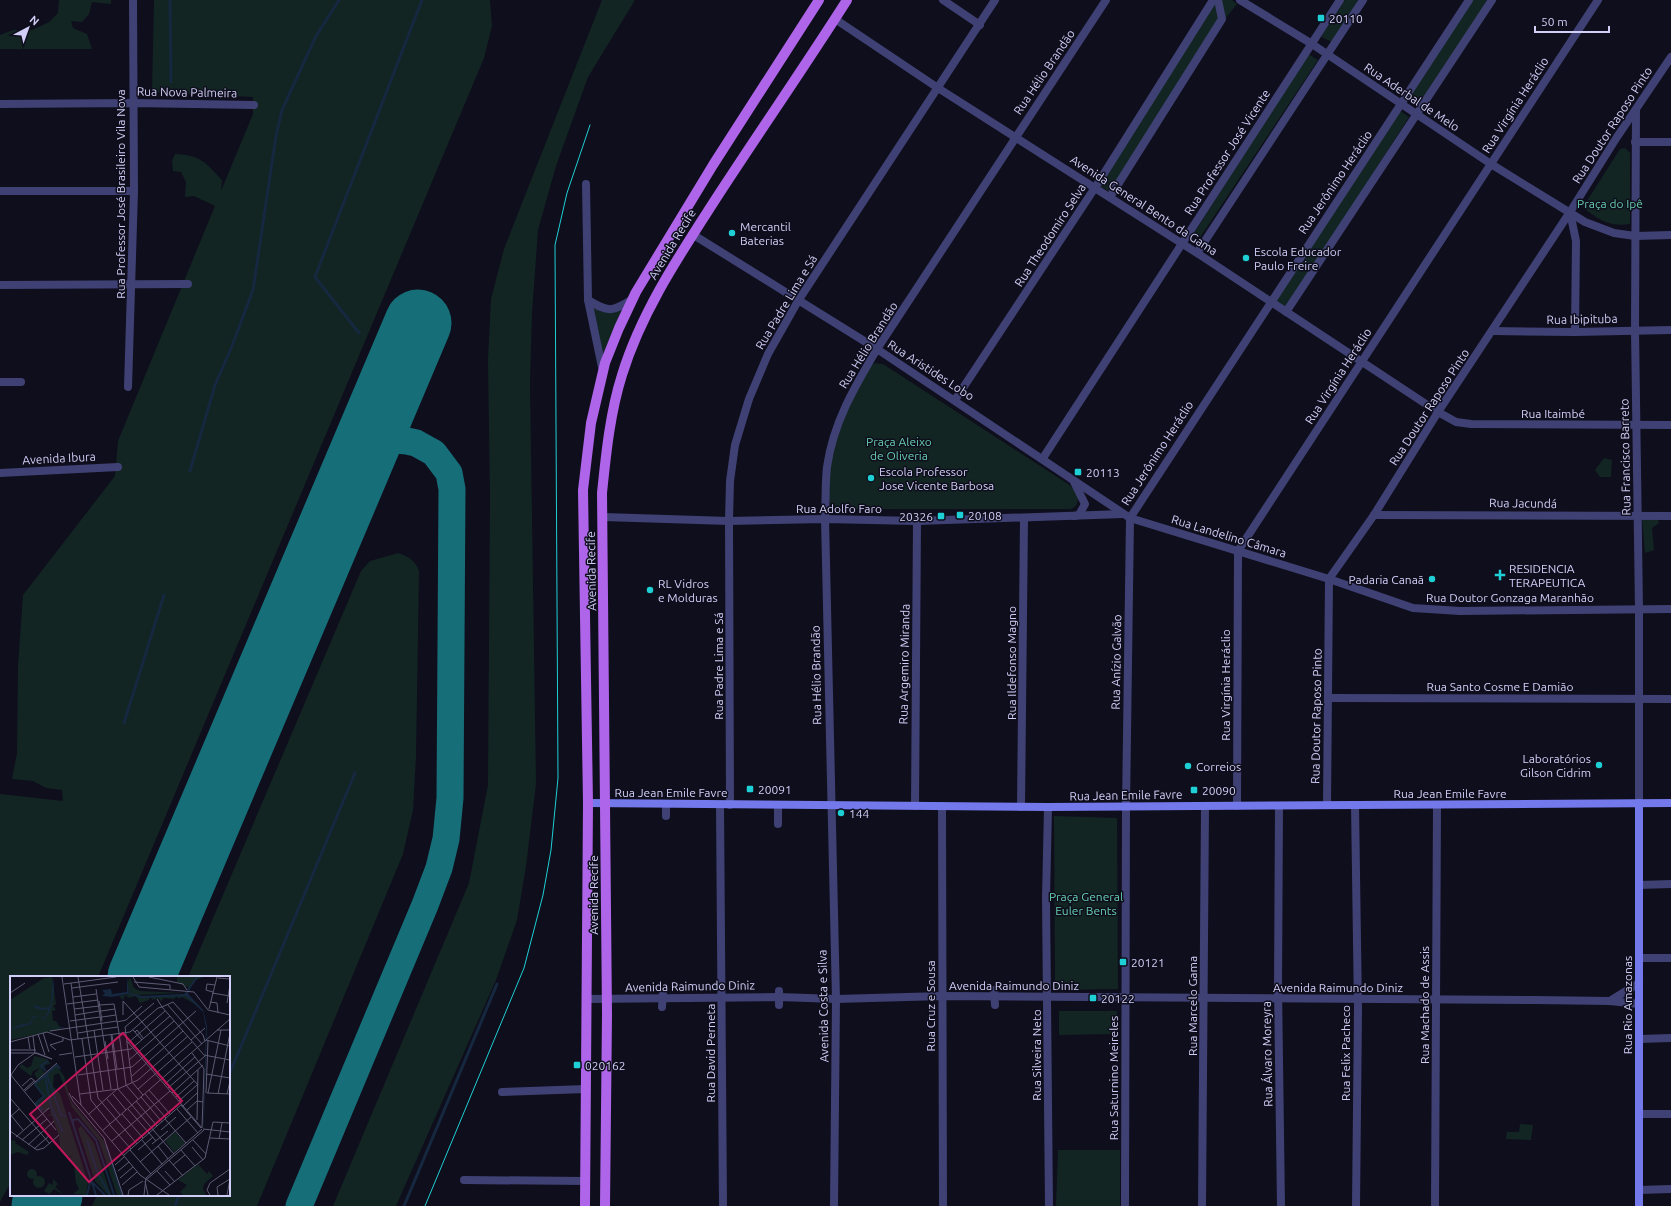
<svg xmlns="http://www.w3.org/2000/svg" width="1671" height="1206" viewBox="0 0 1671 1206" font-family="Ubuntu,sans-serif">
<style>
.green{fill:#122523}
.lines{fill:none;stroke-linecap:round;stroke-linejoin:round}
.stream{stroke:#15283f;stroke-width:3}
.taxiway{stroke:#166e78;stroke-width:27}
.runway{stroke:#166e78;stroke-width:67}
.street{stroke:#3f4174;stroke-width:8}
.secondary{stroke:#7378eb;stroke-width:8}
.primary{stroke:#af65e9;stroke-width:10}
.tram{stroke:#1ecfd5;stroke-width:1}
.poi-dot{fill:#1ecfd5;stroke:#0f0e1c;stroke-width:1.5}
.labels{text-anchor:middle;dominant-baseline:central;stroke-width:3;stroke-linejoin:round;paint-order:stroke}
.poi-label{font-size:12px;fill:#d1cff8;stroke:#0f0e1c;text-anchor:start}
.street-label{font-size:12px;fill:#d1cff8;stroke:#0f0e1c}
.park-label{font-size:12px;fill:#66cdad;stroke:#0f0e1c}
.inset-river{fill:none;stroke:#15283f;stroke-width:2}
.inset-road{fill:none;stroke:#5d5b74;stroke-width:1}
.view{fill:#c2185b;fill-opacity:0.15;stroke:#c2185b;stroke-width:2}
.inset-edge{fill:none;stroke:#d1cff8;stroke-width:2}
</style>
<rect width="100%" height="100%" fill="#0f0e1c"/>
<g class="green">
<path d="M59 0H111V4L92 2 89 14 82 22 71 21 73 28 87 34 92 49H0V35L13 30H32L49 22 58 13Z"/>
<path d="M154 0H490L492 26 484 58 98 977H11V1182L0 1202V794L63 801 62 790 46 788 33 781 12 779 17 753 18 666 23 595 115 476 118 441 215 206 194 196 185 197 186 182 181 172 173 171 172 161 175 154C201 155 205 162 222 180L221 191 253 114V97L152 92Z"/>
<path d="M602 0H635L588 77 556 166 538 230 532 313 530 384 536 784 526 866 517 920 496 980 396 1206H333L469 883 488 785 490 497 488 360 491 299 504 249Z"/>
<path d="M1213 0 1221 19 1111 193 1099 185Z"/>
<path d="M1221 0H1232L1237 4 1225 19Z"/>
<path d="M1345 0H1358L1332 42 1321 37Z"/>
<path d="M1470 0H1488L1418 105 1406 98Z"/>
<path d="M1308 54 1318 60 1199 239 1193 235Z"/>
<path d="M1400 111 1409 117 1287 309 1274 302Z"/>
<path d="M1625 148 1630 153V224C1610 227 1598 220 1583 207L1620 149Z"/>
<path d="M591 304 624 307 603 362Z"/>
<path d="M875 363 883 364 1068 484 1077 492 1079 497 1076 506 1071 509H835C826 501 828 492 829 481 831 438 850 403 870 366Z"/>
<path d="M1604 458 1612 460 1611 477H1600L1595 470Z"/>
<path d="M1642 519 1658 520 1659 523 1652 528 1654 550 1645 553Z"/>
<path d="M398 553C408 556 416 561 419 571L416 756 413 810 403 854 257 1206H92L97 1195H229V977H188L361 571 370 561Z"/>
<path d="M1054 816 1117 818 1118 989 1055 990Z"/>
<path d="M1059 1011H1117L1116 1034 1059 1035Z"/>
<path d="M1520 1124 1533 1125 1531 1140 1506 1139 1507 1132H1519Z"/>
<path d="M1058 1150H1120V1206H1056Z"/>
</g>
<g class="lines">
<g class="stream">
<path d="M170 0 171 82"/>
<path d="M359 333 315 277 422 0"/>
<path d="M190 471 215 385 232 346 253 290 276 136 282 110 316 36 339 0"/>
<path d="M124 723 164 595"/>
<path d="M229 1075 355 773"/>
<path d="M175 1206 179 1195"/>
<path d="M404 1206 497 984"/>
</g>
<g class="taxiway">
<path d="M35 1206 49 1195"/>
<path d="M299 1206 425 905 439 868 446 839 450 798 452 489 449 473 434 453 416 443 407 441 396 440 375 448 364 458 353 475"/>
</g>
<g class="runway">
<path d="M141 977 418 323"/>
<path d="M45 1206 49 1195"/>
</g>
<g class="street">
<path d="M943 0 980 25"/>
<path d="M1240 0 1312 44 1491 164 1585 222 1614 233 1635 236 1671 235"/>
<path d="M835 19 938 88 1197 253 1438 412 1456 422 1471 424 1671 425"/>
<path d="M0 104 133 103 254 105"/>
<path d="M1636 110 1635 330 1639 609V803"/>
<path d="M1635 142H1671"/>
<path d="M586 184 588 300 603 372"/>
<path d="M0 191H134"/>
<path d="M1110 197 1222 19 1218 0"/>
<path d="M1570 212 1576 241 1575 332"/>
<path d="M692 234 877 349 1130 518 1329 579 1413 608 1460 611 1671 609"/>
<path d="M1197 253 1363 0"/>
<path d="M0 285 188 284"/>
<path d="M588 300C609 313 612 312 633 299"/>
<path d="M1286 312 1492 0"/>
<path d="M1493 331 1575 332 1671 330"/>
<path d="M0 382H21"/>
<path d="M128 387 134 191 133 0"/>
<path d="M955 400 1098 183 1213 0"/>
<path d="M1043 458 1340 0"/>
<path d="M0 473 118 467"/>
<path d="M1073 480 1085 504 1079 515 1074 516"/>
<path d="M1374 515 1671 516"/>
<path d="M603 517 729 521 825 519 917 521 1123 514"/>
<path d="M1130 518 1469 0"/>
<path d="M1329 698 1671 699"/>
<path d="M720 805 723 1206"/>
<path d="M730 805 729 521 730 481 735 445 749 399 768 354 798 301 995 0"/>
<path d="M1327 805 1329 579 1374 515 1438 412 1570 212 1617 137 1671 57"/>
<path d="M1355 805 1358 1010 1356 1206"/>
<path d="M915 806 917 521"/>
<path d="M942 806 943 1206"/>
<path d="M1237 806 1238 551 1598 0"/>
<path d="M1279 806 1278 987 1281 1206"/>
<path d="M1021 807 1024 519"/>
<path d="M1048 807 1046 898 1049 1206"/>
<path d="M666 816V804"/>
<path d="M778 824V805"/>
<path d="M1639 885 1671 884"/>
<path d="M1639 958H1671"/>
<path d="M994 990 995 1005"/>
<path d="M779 991V1005"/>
<path d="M587 999 779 997 836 999 942 996 1535 1000 1610 1001 1639 1004"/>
<path d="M1610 1001 1639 983"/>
<path d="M662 1007 663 992"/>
<path d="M1639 1039 1671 1038"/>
<path d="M502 1092 586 1089"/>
<path d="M1639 1114H1671"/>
<path d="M464 1180 585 1181"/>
<path d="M1639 1190 1671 1189"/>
<path d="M834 1206 836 999 825 519C826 502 825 484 827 467 833 423 855 386 877 349L1106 0"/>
<path d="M1125 1206 1126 807 1130 518"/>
<path d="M1202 1206 1205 806"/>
<path d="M1435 1206 1437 805"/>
</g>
<g class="secondary">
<path d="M588 803 1048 807 1671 803"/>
<path d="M1639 803V1206"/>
</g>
<g class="primary">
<path d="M585 1206 588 803 583 490 591 423 605 363 619 328 636 292 713 165 819 0"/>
<path d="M605 1206 607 1014 602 493C606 454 610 413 622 375 642 310 681 253 717 197 760 131 805 66 847 0"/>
</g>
<path class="tram" d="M425 1206 524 968 543 895 551 850 558 778 555 245 567 193 590 125"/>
</g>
<g class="poi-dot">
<rect x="1317" y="14" width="8" height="8" rx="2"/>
<circle cx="732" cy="233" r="4"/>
<circle cx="1246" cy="258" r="4"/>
<rect x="1074" y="468" width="8" height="8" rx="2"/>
<circle cx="871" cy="478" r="4"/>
<rect x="956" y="511" width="8" height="8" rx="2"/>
<rect x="937" y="512" width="8" height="8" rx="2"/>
<path d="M1498 569h4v4h4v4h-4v4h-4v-4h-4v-4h4z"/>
<circle cx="1432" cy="579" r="4"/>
<circle cx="650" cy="590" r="4"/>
<circle cx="1599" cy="765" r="4"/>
<circle cx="1188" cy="766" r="4"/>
<rect x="746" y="785" width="8" height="8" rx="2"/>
<rect x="1190" y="786" width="8" height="8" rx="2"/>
<circle cx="841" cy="813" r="4"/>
<rect x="1119" y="958" width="8" height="8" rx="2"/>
<rect x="1089" y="994" width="8" height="8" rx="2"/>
<rect x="573" y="1061" width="8" height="8" rx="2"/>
</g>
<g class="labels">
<g class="poi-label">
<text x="1329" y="18">20110</text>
<text x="740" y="226">Mercantil<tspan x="740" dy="14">Baterias</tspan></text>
<text x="1254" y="251">Escola Educador<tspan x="1254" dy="14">Paulo Freire</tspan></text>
<text x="879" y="471">Escola Professor<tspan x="879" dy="14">Jose Vicente Barbosa</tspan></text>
<text x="1086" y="472">20113</text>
<text x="968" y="515">20108</text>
<text x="933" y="516" text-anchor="end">20326</text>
<text x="1509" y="568">RESIDENCIA<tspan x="1509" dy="14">TERAPEUTICA</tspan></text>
<text x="1424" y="579" text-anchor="end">Padaria Canaã</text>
<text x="658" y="583">RL Vidros<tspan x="658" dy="14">e Molduras</tspan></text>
<text x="1591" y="758" text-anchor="end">Laboratórios<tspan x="1591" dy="14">Gilson Cidrim</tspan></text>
<text x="1196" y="766">Correios</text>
<text x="758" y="789">20091</text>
<text x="1202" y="790">20090</text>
<text x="849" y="813">144</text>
<text x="1131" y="962">20121</text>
<text x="1101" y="998">20122</text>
<text x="585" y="1065">020162</text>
</g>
<g class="street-label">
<text transform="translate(1044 72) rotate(-56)">Rua Hélio Brandão</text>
<text transform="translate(187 92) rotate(1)">Rua Nova Palmeira</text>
<text transform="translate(1412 97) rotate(34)">Rua Aderbal de Melo</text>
<text transform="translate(1515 105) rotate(-57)">Rua Virgínia Heráclio</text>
<text transform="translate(1612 125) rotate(-57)">Rua Doutor Raposo Pinto</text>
<text transform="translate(1227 152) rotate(-57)">Rua Professor José Vicente</text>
<text transform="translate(1335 182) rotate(-56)">Rua Jerônimo Heráclio</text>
<text transform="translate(120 194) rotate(-90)">Rua Professor José Brasileiro Vila Nova</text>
<text transform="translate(1144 205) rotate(33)">Avenida General Bento da Gama</text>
<text transform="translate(1050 235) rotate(-57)">Rua Theodomiro Selva</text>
<text transform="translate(672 244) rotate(-59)">Avenida Recife</text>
<text transform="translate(786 302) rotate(-59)">Rua Padre Lima e Sá</text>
<text transform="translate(1582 319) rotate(-1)">Rua Ibipituba</text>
<text transform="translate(868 345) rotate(-58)">Rua Hélio Brandão</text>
<text transform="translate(931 370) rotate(33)">Rua Aristides Lobo</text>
<text transform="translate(1338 376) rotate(-57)">Rua Virgínia Heráclio</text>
<text transform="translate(1429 407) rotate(-57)">Rua Doutor Raposo Pinto</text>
<text x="1553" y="413">Rua Itaimbé</text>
<text transform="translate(1157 453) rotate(-57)">Rua Jerônimo Heráclio</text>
<text transform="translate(1625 457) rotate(-91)">Rua Francisco Barreto</text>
<text transform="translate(59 458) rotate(-3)">Avenida Ibura</text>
<text transform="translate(1523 503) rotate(1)">Rua Jacundá</text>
<text x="839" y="508">Rua Adolfo Faro</text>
<text transform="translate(1229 536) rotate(17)">Rua Landelino Câmara</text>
<text transform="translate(591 571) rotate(-91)">Avenida Recife</text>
<text x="1510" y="597">Rua Doutor Gonzaga Maranhão</text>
<text transform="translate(1116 662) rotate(-89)">Rua Anízio Galvão</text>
<text transform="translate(1011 663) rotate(-90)">Rua Ildefonso Magno</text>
<text transform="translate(904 664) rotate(-89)">Rua Argemiro Miranda</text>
<text transform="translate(718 666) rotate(-90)">Rua Padre Lima e Sá</text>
<text transform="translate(816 675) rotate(-91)">Rua Hélio Brandão</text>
<text transform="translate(1225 685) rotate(-90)">Rua Virgínia Heráclio</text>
<text x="1500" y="686">Rua Santo Cosme E Damião</text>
<text transform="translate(1316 716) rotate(-89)">Rua Doutor Raposo Pinto</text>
<text x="671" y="792">Rua Jean Emile Favre</text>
<text x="1450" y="793">Rua Jean Emile Favre</text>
<text transform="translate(1126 795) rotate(-1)">Rua Jean Emile Favre</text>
<text transform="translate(593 895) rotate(-90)">Avenida Recife</text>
<text x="1014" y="985">Avenida Raimundo Diniz</text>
<text transform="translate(690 986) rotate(-1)">Avenida Raimundo Diniz</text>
<text x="1338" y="987">Avenida Raimundo Diniz</text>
<text transform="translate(1424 1005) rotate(-90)">Rua Machado de Assis</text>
<text transform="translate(1627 1005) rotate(-90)">Rua Rio Amazonas</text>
<text transform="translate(823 1006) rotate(-91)">Avenida Costa e Silva</text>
<text transform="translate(930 1006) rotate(-90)">Rua Cruz e Sousa</text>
<text transform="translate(1192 1006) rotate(-90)">Rua Marcelo Gama</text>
<text transform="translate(710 1053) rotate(-90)">Rua David Perneta</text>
<text transform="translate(1345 1053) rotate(-90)">Rua Felix Pacheco</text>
<text transform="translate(1267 1054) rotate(-91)">Rua Álvaro Moreyra</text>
<text transform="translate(1036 1055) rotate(-90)">Rua Silveira Neto</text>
<text transform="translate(1113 1078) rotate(-90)">Rua Saturnino Meireles</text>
</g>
<g class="park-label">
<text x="1610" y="203">Praça do Ipê</text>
<text x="899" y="441">Praça Aleixo<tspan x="899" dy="14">de Oliveria</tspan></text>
<text x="1086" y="896">Praça General<tspan x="1086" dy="14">Euler Bents</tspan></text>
</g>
</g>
<g transform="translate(10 976)">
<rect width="220" height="220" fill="#0f0e1c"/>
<path d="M42 1 46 28 43 30 46 34 42 35 43 45H46L51 53 0 64V24L34 2ZM120 1 124 12 130 15 174 17 126 19 128 20H176L185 28 172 21 169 23 167 20 164 23 154 22 151 25 148 22 143 24 140 21 139 24 130 27 126 20 119 22 115 19 113 24 109 20 120 18 117 8ZM167 1H194L186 4 179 12 167 6ZM24 80 37 83 41 88 35 89 34 94 31 92 35 97 28 103 24 98 30 92 23 95 21 100 9 91 12 88 17 92 21 90ZM46 89 54 100 61 125 94 165 112 219H107L89 165 62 131 49 97 44 99 43 110 50 118 78 206 76 219 63 218 69 213 66 207 64 190 58 183 62 180 58 181 50 171 49 160 42 140 37 139 41 138 40 133 33 136 25 127 33 120 24 109ZM71 150 84 167 101 219H98L85 205 68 153ZM165 156 175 167 164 176 155 165ZM0 164 6 165 5 167 19 176 17 179 8 176 0 179ZM188 188 197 198 199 195 203 200 194 208 193 213 196 219H173L170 216 177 209 168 204ZM17 198a5 5 0 1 1 10 0a5 5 0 1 1-10 0ZM23 206a6 6 0 1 1 12 0a6 6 0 1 1-12 0ZM43 203 48 208 45 211 54 219 44 213 39 218 34 215 39 207 43 209Z" fill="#122523"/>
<path d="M43 1 44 13 42 27 40 35 35 43 39 51H52L54 52 40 51 34 43 28 40 23 42 21 48 0 54 9 49 20 47 23 40H28L35 42 41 27ZM117 1 119 17 132 20 174 18 181 11 178 18 193 34 197 50 194 144 193 153 196 52 193 36 176 20 132 22 118 18 102 21 92 20 95 17 92 14 101 13 102 18 117 16Z" fill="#15283f"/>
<path class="inset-river" d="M178 14 187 1M24 30 31 33 39 32M36 95 31 90 38 85M37 99 51 139 56 140M35 100 41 131 53 156M33 135 26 127 34 120 25 108 47 89 50 93M59 136 86 219M63 148V144L68 143 86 164 104 219M77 164 88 198 100 219M96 169 112 219M81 205 95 219M77 219 81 203"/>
<path class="inset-road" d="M52 1 71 129 130 199 159 219M68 1 88 122 127 168M123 1 129 11 184 16 198 34M139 1 173 8 177 14M208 2 220 3M124 6 160 9V13M61 7 68 63M54 8 106 1M62 12 108 6M86 13 101 113M203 16 196 14 197 8 205 9M0 17 15 7M202 17 220 20M63 21 86 18M147 23 152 31 163 26 193 59 195 65M89 25 92 45M200 26 207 27 208 37M217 27 220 9M57 28 88 24M157 28 192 68M90 29 104 28 107 45M64 33 89 30M199 33 207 1M198 34 220 39M91 35 105 33M65 39 89 35M113 39V25L132 46M92 41 106 39M60 45 90 41M107 46 116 44 132 30M132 46 169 88M93 53 108 51M84 54 93 114M123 54 132 64M207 54H220M40 55 107 45 109 57M125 56 127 54 133 62M33 57 39 76M68 57 92 53M109 57 116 109 128 123M28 58 35 79M101 59 108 113M102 59 107 93M18 61 20 73M72 63 81 124 100 148M181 64 195 52M196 64 220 70M95 65 98 83M117 65 192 152M0 66 37 56 60 64 120 56 148 32 152 31 194 79 220 84M118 67 155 35M0 74H26M46 74 40 69 53 65V62M0 77H27L42 83M25 77 42 83M182 77 194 93 192 152M49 79 62 77M65 81 121 73 160 40M119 84 164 45M169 88 188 109M0 98 46 154M196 98 220 102M1 99 8 89 25 77 23 60M68 99 122 91 186 35M122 100 173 55M155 108 185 81M12 110 21 102 26 106M158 112 195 80M108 113 164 178M128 113 182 66M14 114 24 105M139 114 160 138M15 115 47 87M59 117 63 125 94 162 113 219M162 117 193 89M196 117 198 65M197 117 220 118M198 117 211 54M70 118 108 113 128 104 178 60M103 118 116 134M135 118 156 142M208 118 220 57M217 118 220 105M133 119 122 106 115 51 144 27M62 120 71 129M131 121 152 146M166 121 184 105M0 122 40 168M97 123 110 139M126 125 147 150M169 125 187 109M171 129 191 152M173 130 187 117M118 133 146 165M167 133 188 157M177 134 187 125 193 126M0 138 13 154M79 138 107 113M112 138 133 162M0 141 9 133M155 143 176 167M187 144 188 94M99 148 121 173M193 153 220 156M151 154 166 141M0 155 27 174 34 172 49 159M92 155 220 43M6 161 39 132M200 162 220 163M209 163 212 147M12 164 37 143M132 164 152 188M183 164 196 178M102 165 160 115M142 168 158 155M18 169 44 145M148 170 158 183M182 171 193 184M24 173 40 159M120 174 141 198M128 174 143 161M171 174 185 190M114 179 172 128M159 184 173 200M130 186 181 141M105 189 114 181M163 189 175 179M108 195 119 186M147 195 160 209M155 195 165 206M110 202 123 191M136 204 194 154M135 205 138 219M112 209 127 196M118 219 119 214 133 205M134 219 136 202 192 153M147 219 195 182 203 146 220 147M200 219 197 214 200 207 220 193M208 219 207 211 220 203M217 219 220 203"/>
<path class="view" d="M113 57 172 125 79 206 20 138Z"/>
<rect width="220" height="220" class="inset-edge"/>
</g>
<g transform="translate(28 28) rotate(41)" stroke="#0f0e1c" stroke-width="3" paint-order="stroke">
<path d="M0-3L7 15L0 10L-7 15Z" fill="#d1cff8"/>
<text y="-6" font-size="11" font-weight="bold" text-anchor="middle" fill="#d1cff8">N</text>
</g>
<path d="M1535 26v6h74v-6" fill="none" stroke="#d1cff8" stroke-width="2"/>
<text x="1541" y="26" font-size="12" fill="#d1cff8" stroke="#0f0e1c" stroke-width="3" paint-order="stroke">50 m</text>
</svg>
